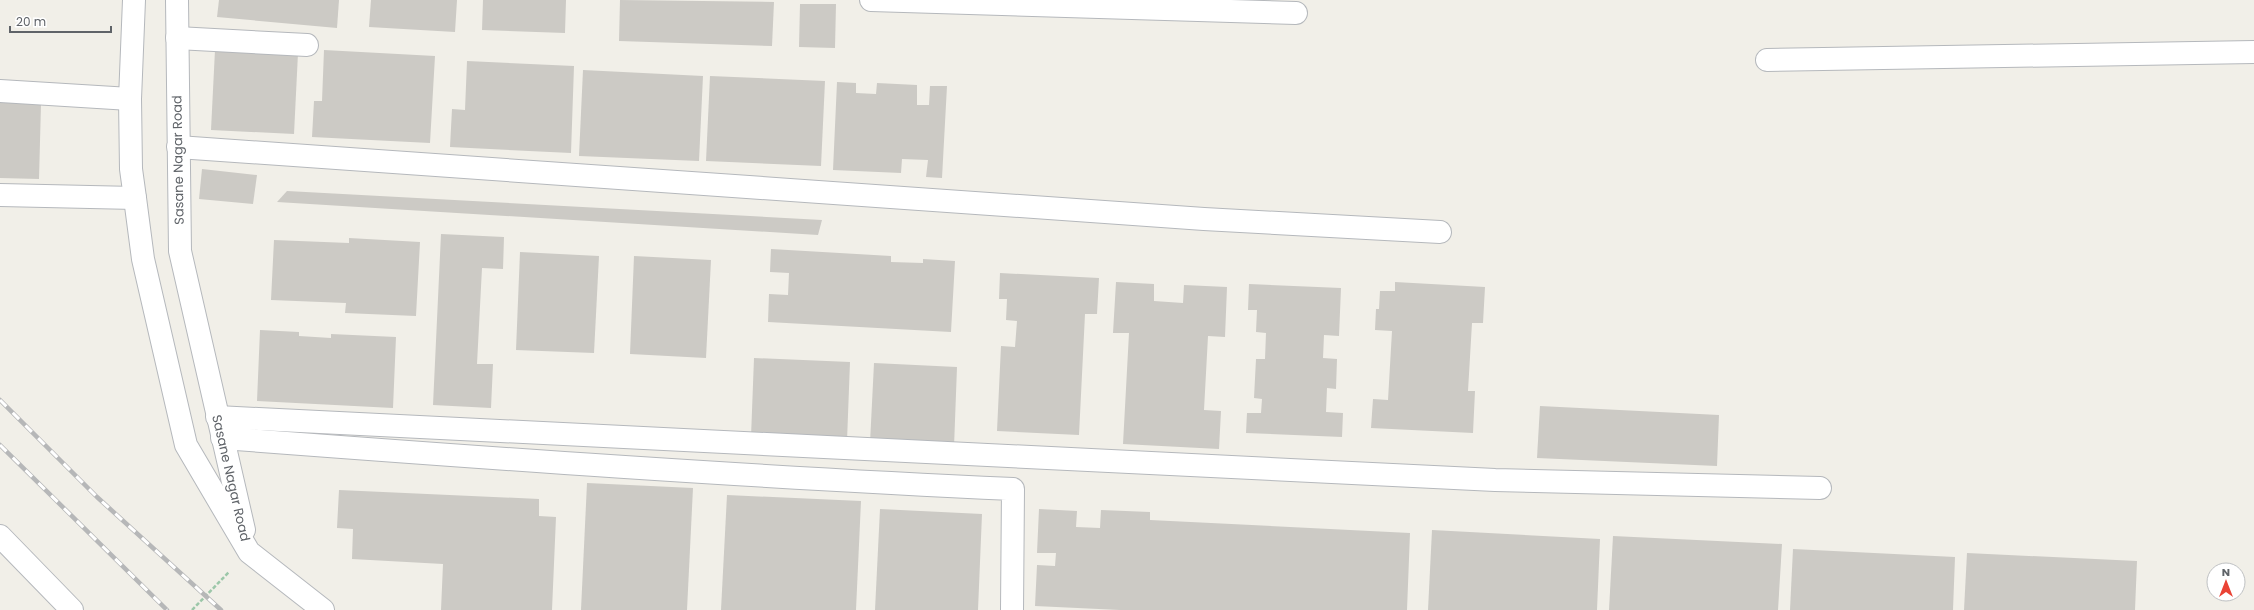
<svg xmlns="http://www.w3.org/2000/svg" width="2254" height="610" viewBox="0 0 2254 610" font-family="Poppins,sans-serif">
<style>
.building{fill:#cccac5}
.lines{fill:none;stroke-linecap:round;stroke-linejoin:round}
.minor-casing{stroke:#b5b8bc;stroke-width:24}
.path{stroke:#9cc7a9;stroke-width:2.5;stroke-dasharray:4 2;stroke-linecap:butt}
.minor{stroke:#fff;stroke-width:22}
.rail-casing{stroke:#b6b7b8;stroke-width:4.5}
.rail{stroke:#fff;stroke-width:3;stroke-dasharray:9;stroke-linecap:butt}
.labels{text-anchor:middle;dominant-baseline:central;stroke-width:3;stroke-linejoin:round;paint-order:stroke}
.street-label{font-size:13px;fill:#5f6368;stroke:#fff}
</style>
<rect width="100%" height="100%" fill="#f1efe8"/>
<g class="building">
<path d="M219 0H339L337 28 217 17Z"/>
<path d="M371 0H457L455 32 369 27Z"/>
<path d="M483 0H566L565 33 482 30Z"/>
<path d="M620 0 774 2 772 46 619 41Z"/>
<path d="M800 4H836L835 48 799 47Z"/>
<path d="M215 50 298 53 294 134 211 130Z"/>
<path d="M324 50 435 56 430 143 312 137 314 101H322Z"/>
<path d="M467 61 574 66 571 153 450 147 452 109 465 110Z"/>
<path d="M583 70 703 76 699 161 579 156Z"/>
<path d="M710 76 825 81 821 166 706 161Z"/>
<path d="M837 82 856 83V93L876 94 877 83 917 85V105H929L930 86H947L942 178 926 177 928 160 902 159 901 173 833 170Z"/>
<path d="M0 100 41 104 39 179 0 178Z"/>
<path d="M202 169 257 175 253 204 199 199Z"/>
<path d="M287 191 822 220 818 235 277 202Z"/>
<path d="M441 234 504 237 503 269 482 268 477 364H493L491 408 433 405Z"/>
<path d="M349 238 420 242 416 316 345 313 346 303 271 300 274 240 349 243Z"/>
<path d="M771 249 891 256V262L923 263V259L955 261 951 332 768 322 769 294 788 295 789 273 770 272Z"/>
<path d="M520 252 599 256 594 353 516 350Z"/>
<path d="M634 256 711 260 706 358 630 354Z"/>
<path d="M1000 273 1099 278 1097 314H1085L1079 435 997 431 1001 346 1015 347 1017 321 1006 320 1007 299H999Z"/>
<path d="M1116 282 1154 284V301L1183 303 1184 285 1227 287 1225 337 1208 336 1204 410 1221 411 1219 449 1123 444 1129 333H1113Z"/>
<path d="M1395 282 1485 287 1483 323H1472L1468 391H1475L1473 433 1371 428 1373 399 1388 400 1392 331 1375 330 1376 309H1379L1380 291H1395Z"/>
<path d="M1249 284 1341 288 1339 336 1324 335 1323 358 1337 359 1336 389 1327 388 1326 412 1343 413 1342 437 1246 433 1247 413H1261L1262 399 1254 398 1256 359H1265L1266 333 1256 332 1257 310H1248Z"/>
<path d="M260 330 299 332V336L331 338V334L396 337 393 408 257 401Z"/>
<path d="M754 358 850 362 847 441 751 437Z"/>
<path d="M874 363 957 367 954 447 870 443Z"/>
<path d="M1540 406 1719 415 1717 466 1537 458Z"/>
<path d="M587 483 693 488 687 610H581Z"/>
<path d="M339 490 539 499V516L556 517 552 610H441L443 564 352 559 353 529 337 528Z"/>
<path d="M727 495 861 501 856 610H721Z"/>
<path d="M880 509 982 514 978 610H875Z"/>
<path d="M1039 509 1077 511 1076 527 1100 528 1101 510 1150 512V520L1410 533 1407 610H1120L1035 606 1037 565 1055 566 1056 553H1037Z"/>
<path d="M1432 530 1600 539 1597 610H1428Z"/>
<path d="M1613 536 1782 544 1778 610H1609Z"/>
<path d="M1793 549 1955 557 1953 610H1790Z"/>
<path d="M1967 553 2137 561 2135 610H1964Z"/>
</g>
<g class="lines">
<g class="minor-casing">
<g id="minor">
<path d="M134 0 130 99 131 169 135 198 143 259 186 445 249 552 323 610"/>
<path d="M177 0 180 251 244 530"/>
<path d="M871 0 1296 13"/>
<path d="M177 38 307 45"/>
<path d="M1767 60 2254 52"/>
<path d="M0 91 130 99"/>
<path d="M178 147 1204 219 1440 232"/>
<path d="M0 195 135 198"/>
<path d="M217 417 1495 480 1820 488"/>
<path d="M222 438C485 458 749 477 1013 489L1012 610"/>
<path d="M0 536 72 610"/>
</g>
</g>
<path class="path" d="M192 610 229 572"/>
<use href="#minor" class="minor"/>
<g class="rail-casing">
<g id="rail">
<path d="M0 400 97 497 221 610"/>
<path d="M0 445 167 610"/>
</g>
</g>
<use href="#rail" class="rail"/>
</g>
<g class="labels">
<g class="street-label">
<text transform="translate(178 160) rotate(-91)">Sasane Nagar Road</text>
<text transform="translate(231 478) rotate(77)">Sasane Nagar Road</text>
</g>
</g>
<g transform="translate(2226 582)"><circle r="19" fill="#ffffff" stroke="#bfc1c3"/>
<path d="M0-3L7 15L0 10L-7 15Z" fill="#ea4335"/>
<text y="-6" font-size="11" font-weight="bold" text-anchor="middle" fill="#5f6368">N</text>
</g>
<path d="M10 26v6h101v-6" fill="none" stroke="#5f6368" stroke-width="2"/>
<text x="16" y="26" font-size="12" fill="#5f6368" stroke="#ffffff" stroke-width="3" paint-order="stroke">20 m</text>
</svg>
